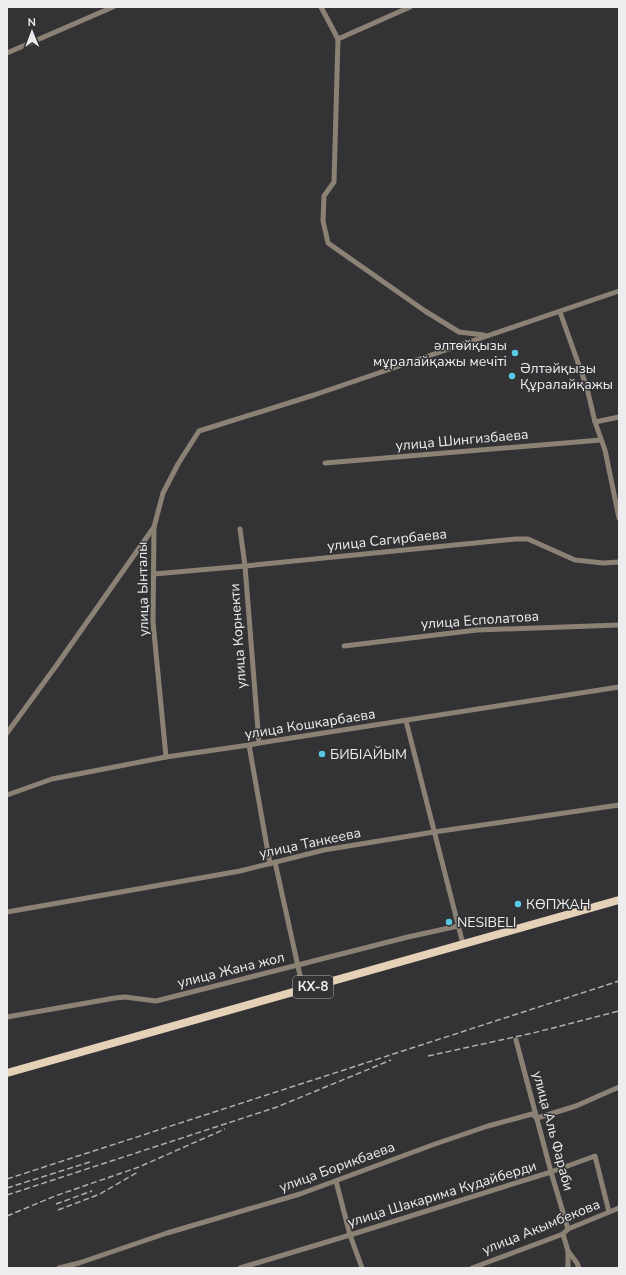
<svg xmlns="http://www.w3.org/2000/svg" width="626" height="1275" viewBox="0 0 626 1275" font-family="'Nunito Sans',sans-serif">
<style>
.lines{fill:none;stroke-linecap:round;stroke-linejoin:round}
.minor{stroke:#8b8275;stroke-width:5}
.primary{stroke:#e4d1b7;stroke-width:8}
.rail{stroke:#afafb1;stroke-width:1.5;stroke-dasharray:6 3;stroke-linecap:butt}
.poi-dot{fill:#59c8e4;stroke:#333235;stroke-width:1.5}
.labels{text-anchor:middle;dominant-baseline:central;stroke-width:3;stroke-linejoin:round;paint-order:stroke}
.shield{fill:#333235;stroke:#b5b5b7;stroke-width:1}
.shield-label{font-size:13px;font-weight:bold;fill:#ededef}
.poi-label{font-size:14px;fill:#ededef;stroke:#333235;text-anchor:start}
.street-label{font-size:14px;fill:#ededef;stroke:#333235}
</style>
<rect width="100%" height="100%" fill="#333235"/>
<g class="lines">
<g class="minor">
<path d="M321 7 338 39 334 182 324 196 323 221 328 243 425 311 459 332 484 335"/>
<path d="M338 39 410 7"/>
<path d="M7 53 113 7"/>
<path d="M560 312 587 388 595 422 605 450 619 518"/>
<path d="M595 422 619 417"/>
<path d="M325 463 601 440"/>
<path d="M240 529 245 566 259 743"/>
<path d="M154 574 245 566 516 539H528L575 560 603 563 619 562"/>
<path d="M344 646 477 630 619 625"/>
<path d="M406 721 463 944"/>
<path d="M7 733 56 666 154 527"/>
<path d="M249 745 270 864"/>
<path d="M166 757 153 622 154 527 163 493 178 464 199 431 314 395 619 291"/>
<path d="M7 795 52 779 78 774 166 757 249 745 259 743 619 687"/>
<path d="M275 862 303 989"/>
<path d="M7 912 240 871 324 850 434 832 619 805"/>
<path d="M7 1017 115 998 125 997 156 1001 408 937 458 926"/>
<path d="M516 1040 551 1172 568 1229"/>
<path d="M336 1181 350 1235 362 1268"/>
<path d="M563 1234 568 1251 577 1263 579 1268"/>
<path d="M59 1268 79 1263 167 1233 300 1194 435 1144 488 1126 532 1114 537 1118 576 1106 619 1087"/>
<path d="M240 1268 350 1235 551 1172 595 1156 609 1212"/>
<path d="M472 1268 563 1234 568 1229 619 1208"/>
<path d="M568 1268V1251"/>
</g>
<path class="primary" d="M7 1073 619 900"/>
<g class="rail">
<path d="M428 1056 533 1033 619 1011"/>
<path d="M7 1179 619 981"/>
<path d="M7 1188 93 1161"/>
<path d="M7 1195 277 1107 391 1060"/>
<path d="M56 1204 92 1191"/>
<path d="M58 1210 100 1194 138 1172"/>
<path d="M7 1216 55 1196 139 1167 225 1129"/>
</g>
</g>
<g class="poi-dot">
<circle cx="515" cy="353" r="4"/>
<circle cx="512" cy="376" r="4"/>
<circle cx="322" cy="754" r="4"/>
<circle cx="518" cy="904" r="4"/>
<circle cx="449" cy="922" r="4"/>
</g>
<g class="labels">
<rect class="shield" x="293" y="976" width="40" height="22" rx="3"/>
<g class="shield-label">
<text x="313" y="987">КХ-8</text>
</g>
<g class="poi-label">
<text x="507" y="345" text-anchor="end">әлтөйқызы<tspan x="507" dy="16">мұралайқажы мечіті</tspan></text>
<text x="520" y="368">Әлтәйқызы<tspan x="520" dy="16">Құралайқажы</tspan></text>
<text x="330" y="754">БИБІАЙЫМ</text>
<text x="526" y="904">КӨПЖАН</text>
<text x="457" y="922">NESIBELI</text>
</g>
<g class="street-label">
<text transform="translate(462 440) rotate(-5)">улица Шингизбаева</text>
<text transform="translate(387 540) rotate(-6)">улица Сагирбаева</text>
<text transform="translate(143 589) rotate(-91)">улица Ынталы</text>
<text transform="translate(480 620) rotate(-4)">улица Есполатова</text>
<text transform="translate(238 636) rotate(-94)">улица Корнекти</text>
<text transform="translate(310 724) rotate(-9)">улица Кошкарбаева</text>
<text transform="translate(310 843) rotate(-12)">улица Танкеева</text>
<text transform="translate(231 970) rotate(-14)">улица Жана жол</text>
<text transform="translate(553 1131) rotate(75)">улица Аль Фараби</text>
<text transform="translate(337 1167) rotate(-20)">улица Борикбаева</text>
<text transform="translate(442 1194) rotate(-17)">улица Шакарима Кудайберди</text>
<text transform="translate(541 1227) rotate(-22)">улица Акымбекова</text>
</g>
</g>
<rect width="626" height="1275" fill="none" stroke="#ededef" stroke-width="16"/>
<g transform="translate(32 32) rotate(359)" stroke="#333235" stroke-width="3" paint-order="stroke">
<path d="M0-3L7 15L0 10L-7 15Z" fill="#ededef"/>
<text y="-6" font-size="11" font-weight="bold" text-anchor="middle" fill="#ededef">N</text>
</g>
</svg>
